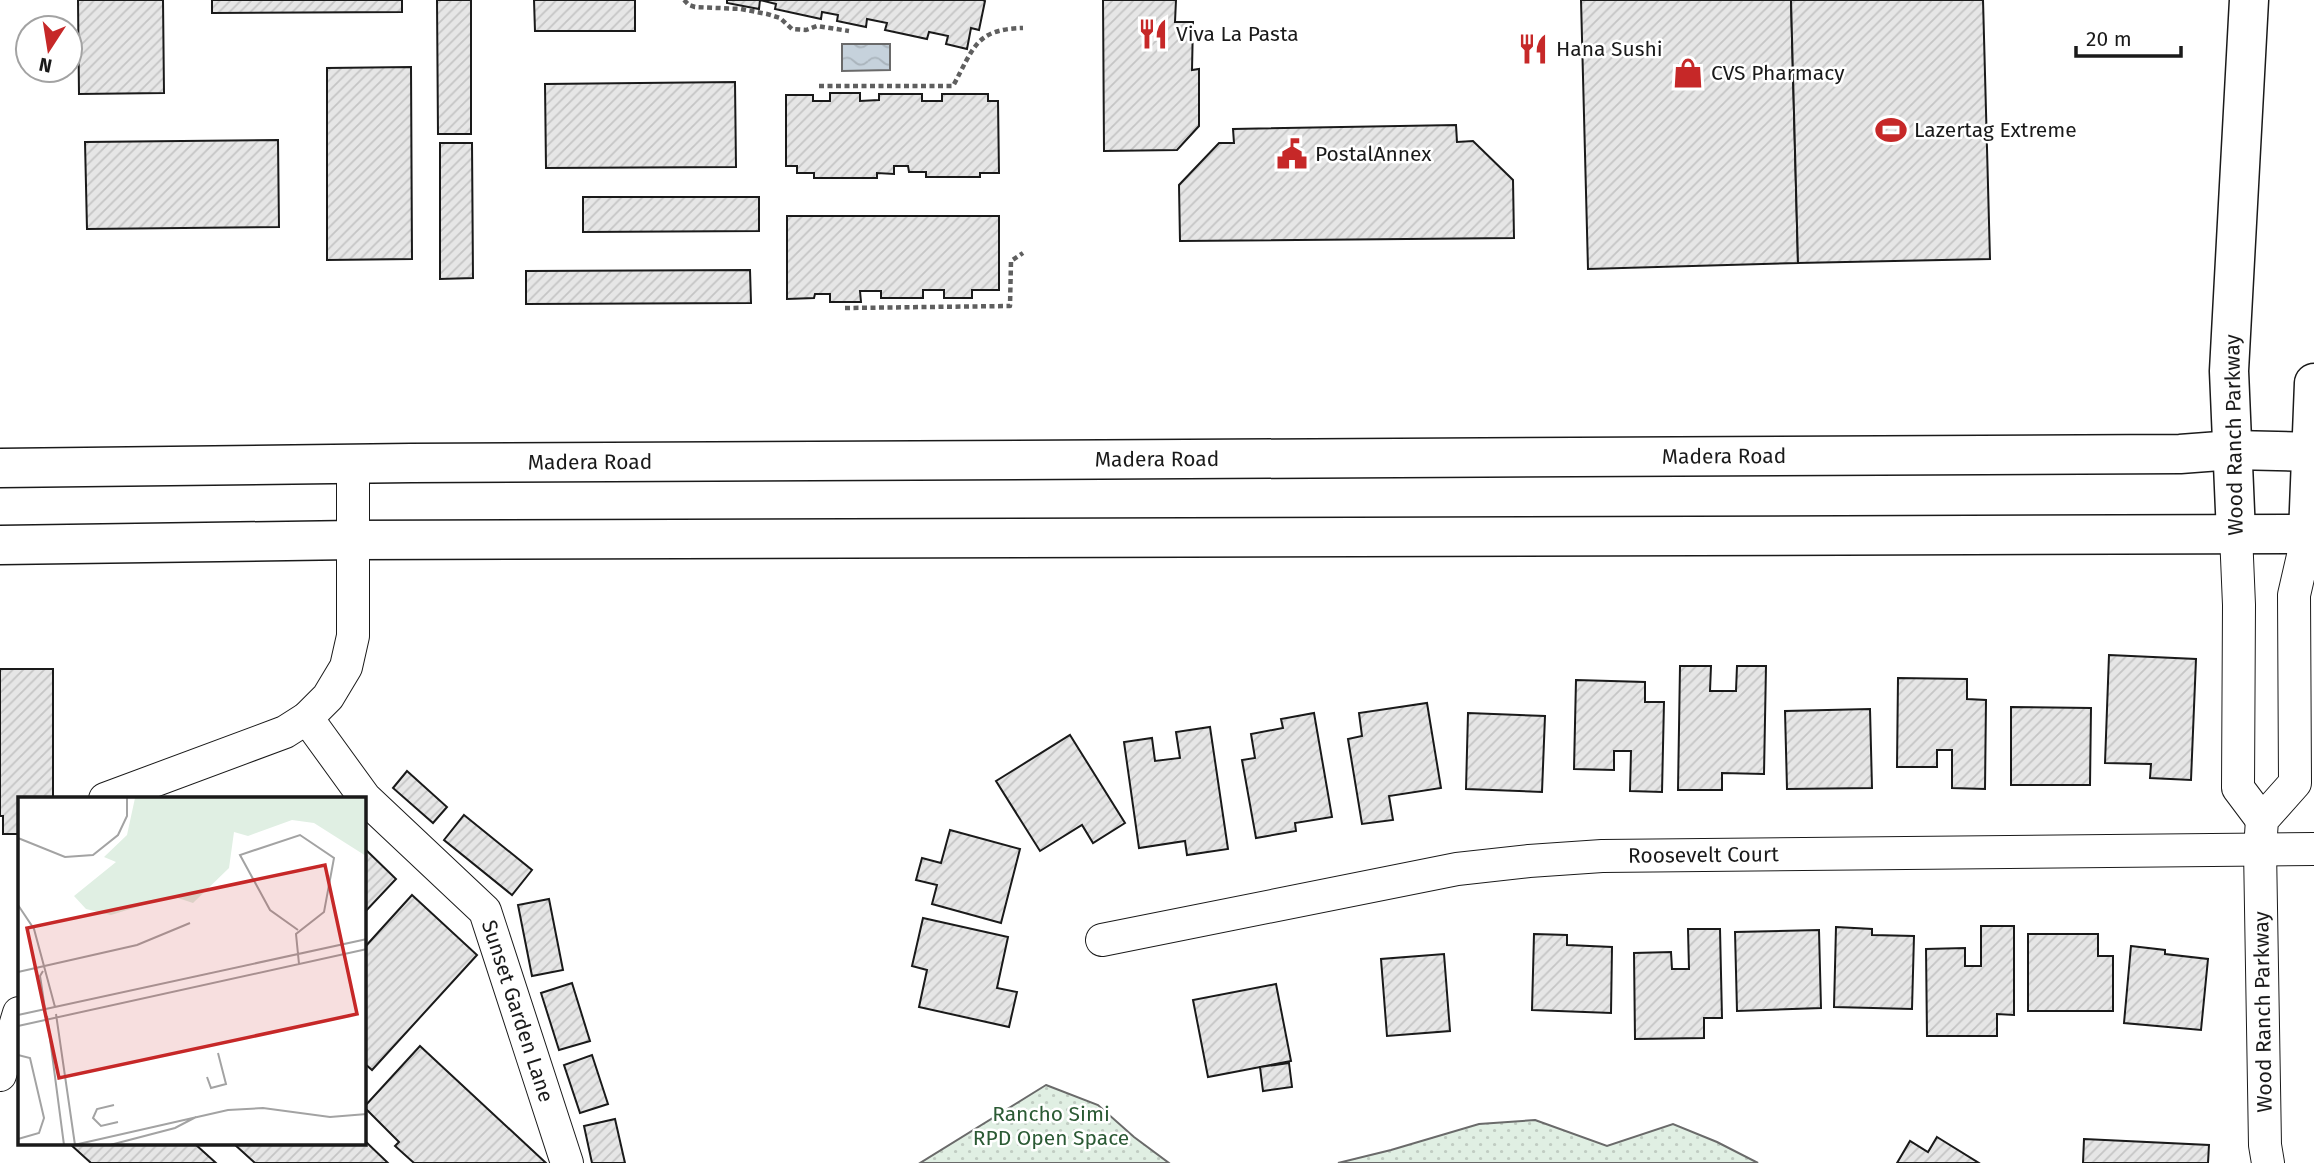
<svg xmlns="http://www.w3.org/2000/svg" width="2314" height="1163" viewBox="0 0 2314 1163" font-family="'Fira Sans',sans-serif">
<style>
.park{fill:url(#park-dots);stroke:#6a6a6a;stroke-width:2}
.water{fill:url(#water-waves);stroke:#6a6a6a;stroke-width:2}
.building{fill:url(#building-hatch);stroke:#1a1a1a;stroke-width:2}
.lines{fill:none;stroke-linecap:round;stroke-linejoin:round}
.minor-casing{stroke:#1a1a1a;stroke-width:34}
.secondary-casing{stroke:#1a1a1a;stroke-width:41}
.path{stroke:#5f5f5f;stroke-width:4.5;stroke-dasharray:5 3.5;stroke-linecap:butt}
.minor{stroke:#fff;stroke-width:32}
.secondary{stroke:#fff;stroke-width:38}
.labels{text-anchor:middle;dominant-baseline:central;stroke-width:5;stroke-linejoin:round;paint-order:stroke}
.poi-label{font-size:21px;fill:#1a1a1a;stroke:#fff;text-anchor:start}
.street-label{font-size:21px;fill:#1a1a1a;stroke:#fff}
.park-label{font-size:21px;fill:#2b5a34;stroke:#fff}
.inset-road{fill:none;stroke:#a3a3a3;stroke-width:2}
.view{fill:#c62828;fill-opacity:0.15;stroke:#c62828;stroke-width:3.5}
.inset-edge{fill:none;stroke:#1a1a1a;stroke-width:3.5}
</style>
<defs>
<pattern id="park-dots" width="8" height="8" patternUnits="userSpaceOnUse" patternTransform="scale(1.75)"><rect width="8" height="8" fill="#e0efe3"/><path d="M2 2h.1M6 6h.1" fill="none" stroke="#c0ccc2" stroke-width="1.8" stroke-linecap="round"/></pattern>
<pattern id="water-waves" width="16" height="10" patternUnits="userSpaceOnUse" patternTransform="scale(1.75)"><rect width="16" height="10" fill="#c6d2dc"/><path d="M0 5q4-4 8 0t8 0" fill="none" stroke="#aab4bc"/></pattern>
<pattern id="building-hatch" width="6" height="6" patternUnits="userSpaceOnUse" patternTransform="scale(1.75)"><rect width="6" height="6" fill="#e6e6e6"/><path d="M-1 1l2-2M0 6l6-6M5 7l2-2" fill="none" stroke="#c5c5c5"/></pattern>
</defs>
<rect width="100%" height="100%" fill="#fff"/>
<g class="park">
<path d="M1046 1085 1098 1105 1134 1137 1169 1163H920Z"/>
<path d="M1535 1120 1607 1146 1673 1124 1717 1142 1758 1163H1338L1391 1150 1479 1124Z"/>
</g>
<path class="water" d="M842 44H890V70L842 71Z"/>
<g class="building">
<path d="M78 0H163L164 93 79 94Z"/>
<path d="M212 0H402V12L212 13Z"/>
<path d="M437 0H471V134H438Z"/>
<path d="M534 0H635V31H535Z"/>
<path d="M727 0H983L985 1 979 30 971 28 967 49 946 44 948 36 929 32 927 39 885 30 887 23 867 19 866 27 837 21 838 15 822 12 821 19 775 9 776 4 760 0 759 9 727 3Z"/>
<path d="M1103 0H1176L1175 22H1193L1192 70 1199 69V126L1177 150 1104 151Z"/>
<path d="M1581 0H1791L1798 263 1588 269Z"/>
<path d="M1791 0H1983L1990 259 1798 263Z"/>
<path d="M411 67 412 259 327 260V68Z"/>
<path d="M735 82 736 167 546 168 545 84Z"/>
<path d="M830 93H860V101L879 100V94H922V101H942V94H988V101H998L999 173H980V177H926V172H909L908 166H894V174L877 173V178H814V173H797V166H786V95H813V101H830Z"/>
<path d="M1456 125 1457 142 1473 141 1513 180 1514 238 1180 241 1179 185 1219 143H1234L1233 129Z"/>
<path d="M278 140 279 227 87 229 85 142Z"/>
<path d="M440 143H472L473 278 440 279Z"/>
<path d="M583 197H759V231L583 232Z"/>
<path d="M787 216H999V290H972V298H944V290H923V298H881V291H860L861 302H830V294H815L814 298 787 299Z"/>
<path d="M750 270 751 303 526 304V271Z"/>
<path d="M2109 655 2196 659 2191 780 2150 778 2151 764 2105 763Z"/>
<path d="M1680 666H1711L1710 691H1736L1737 666H1766L1764 774 1722 773V790H1678Z"/>
<path d="M0 669H53V799H19V834H3V816H0Z"/>
<path d="M1898 678 1967 679V699L1986 700 1985 789 1952 788V750H1937V767H1897Z"/>
<path d="M1576 680 1645 682V702H1664L1662 792 1630 791 1631 751H1614V770L1574 769Z"/>
<path d="M1427 703 1441 788 1389 796 1393 820 1362 824 1348 739 1362 736 1359 713Z"/>
<path d="M2011 707 2091 708 2090 785H2011Z"/>
<path d="M1870 709 1872 788 1787 789 1785 711Z"/>
<path d="M1314 713 1332 817 1295 823 1296 831 1256 838 1242 760 1255 758 1251 734 1283 728 1281 719Z"/>
<path d="M1468 713 1545 716 1542 792 1466 789Z"/>
<path d="M1210 727 1228 849 1187 855 1185 841 1139 848 1124 742 1152 738 1155 761 1180 758 1176 732Z"/>
<path d="M1070 735 1125 823 1093 843 1082 825 1040 851 996 781Z"/>
<path d="M407 771 447 807 433 823 393 788Z"/>
<path d="M464 815 532 870 512 895 444 840Z"/>
<path d="M950 830 1020 849 1001 923 932 904 937 885 916 880 922 858 941 863Z"/>
<path d="M364 848 396 879 364 913Z"/>
<path d="M412 895 477 955 372 1070 364 1063V948Z"/>
<path d="M549 899 563 970 532 976 518 905Z"/>
<path d="M923 918 1008 937 997 988 1017 992 1009 1027 919 1007 927 970 912 966Z"/>
<path d="M1981 926H2014V1015L1997 1014V1036H1927L1926 949 1965 948V966H1981Z"/>
<path d="M1836 927 1872 929V935L1914 936 1912 1009 1834 1007Z"/>
<path d="M1688 929H1720L1722 1018H1704V1038L1635 1039 1634 953 1671 952 1672 969H1689Z"/>
<path d="M1819 930 1821 1008 1737 1011 1735 932Z"/>
<path d="M1534 934 1567 935V945L1612 947 1611 1013 1532 1010Z"/>
<path d="M2028 934H2098V956H2113V1011H2028Z"/>
<path d="M2131 946 2165 950V954L2208 959 2201 1030 2124 1023Z"/>
<path d="M1444 954 1450 1031 1387 1036 1381 959Z"/>
<path d="M572 983 590 1041 559 1050 541 993Z"/>
<path d="M1276 984 1291 1061 1208 1077 1193 1000Z"/>
<path d="M420 1046 546 1163H414L395 1146 399 1142 364 1107Z"/>
<path d="M592 1055 608 1104 580 1113 564 1065Z"/>
<path d="M1289 1063 1292 1087 1263 1091 1260 1067Z"/>
<path d="M615 1119 625 1163H592L584 1126Z"/>
<path d="M1937 1137 1979 1163H1897L1910 1141 1928 1152Z"/>
<path d="M2084 1139 2209 1145 2208 1163H2083Z"/>
<path d="M364 1140 388 1163H255L234 1144H364Z"/>
<path d="M70 1144H195L216 1163H91Z"/>
</g>
<g class="lines">
<g class="minor-casing">
<g id="minor">
<path d="M2236 534 2239 605 2238 788 2262 820"/>
<path id="s1" d="M307 718 365 798 485 911 567 1163"/>
<path d="M105 799 285 732 307 718 328 697 346 667 353 636V464"/>
<path id="s2" d="M1102 940 1457 869 1529 861 1602 856 2314 849"/>
<path d="M0 1075 19 1013"/>
<path d="M2268 1163 2265 1145 2260 849 2262 820 2295 783 2294 595 2308 534"/>
</g>
</g>
<g class="secondary-casing">
<g id="secondary">
<path id="s3" d="M0 468 411 463 2180 454 2233 450 2314 452"/>
<path d="M2236 534 2229 371 2249 0"/>
<path d="M2308 534 2314 383"/>
<path d="M0 545 353 540 2314 534"/>
</g>
</g>
<g class="path">
<path d="M684 0 689 5 695 7 741 9 767 14 780 18 792 29 806 30 817 26 849 31"/>
<path d="M819 86H953C974 48 975 29 1023 28"/>
<path d="M845 308 1010 306 1011 261 1023 253"/>
</g>
<use href="#minor" class="minor"/>
<use href="#secondary" class="secondary"/>
</g>
<defs>
<g id="restaurant-bare" transform="scale(2.415)"><path d="M-5-6h1v4h1v-4h1v4h1v-4h1v5L-1.5 .5V6h-2V.5L-5-1ZM5-6V6H3V1.5H1.5Q1.5-4 5-6Z" fill="#c62828" stroke="#fff" stroke-width="2.5" paint-order="stroke"/></g>
<g id="shop-bare" transform="scale(2.415)"><path d="M-5-2.5h2.3a2.7 3.5 0 0 1 5.4 0H5L5.5 6h-11ZM-1.5-2.5h3a1.5 2.3 0 0 0-3 0Z" fill="#c62828" stroke="#fff" stroke-width="2.5" paint-order="stroke"/></g>
<g id="stadium-bare" transform="scale(2.415)"><path d="M0-5a6.5 5 0 1 0 0 10a6.5 5 0 1 0 0-10ZM-3.5-1.8h7v3.6h-7Z" fill="#c62828" stroke="#fff" stroke-width="2.5" paint-order="stroke"/></g>
<g id="civic-bare" transform="scale(2.415)"><path d="M-.6-6.5H3V-4.5H.6V-3L4-1V1h2V6H-6V1h2V-1L-.6-3ZM-1.2 2.5V6h2.4V2.5Z" fill="#c62828" stroke="#fff" stroke-width="2.5" paint-order="stroke"/></g>
</defs>
<g fill-rule="evenodd">
<use href="#restaurant-bare" x="1153" y="34"/>
<use href="#restaurant-bare" x="1533" y="49"/>
<use href="#shop-bare" x="1688" y="73"/>
<use href="#stadium-bare" x="1891" y="130"/>
<use href="#civic-bare" x="1292" y="154"/>
</g>
<g class="labels">
<g class="poi-label">
<text x="1176" y="34">Viva La Pasta</text>
<text x="1556" y="49">Hana Sushi</text>
<text x="1711" y="73">CVS Pharmacy</text>
<text x="1914" y="130">Lazertag Extreme</text>
<text x="1315" y="154">PostalAnnex</text>
</g>
<g class="street-label">
<text transform="translate(2234 435) rotate(-91)">Wood Ranch Parkway</text>
<text stroke="none"><textPath href="#s3" startOffset="1724">Madera Road</textPath></text>
<text stroke="none"><textPath href="#s3" startOffset="1157">Madera Road</textPath></text>
<text stroke="none"><textPath href="#s3" startOffset="590">Madera Road</textPath></text>
<text stroke="none"><textPath href="#s2" startOffset="609">Roosevelt Court</textPath></text>
<text stroke="none"><textPath href="#s1" startOffset="369">Sunset Garden Lane</textPath></text>
<text transform="translate(2263 1012) rotate(-91)">Wood Ranch Parkway</text>
</g>
<g class="park-label">
<text x="1051" y="1114">Rancho Simi<tspan x="1051" dy="24">RPD Open Space</tspan></text>
</g>
</g>
<g transform="translate(18 797)">
<rect width="348" height="348" fill="#fff"/>
<path d="M117 1H348V59L296 26 274 23 230 39 216 35 211 71 175 106 154 99 93 118 68 112 56 99 98 65 86 60 109 38Z" fill="#e0efe3"/>
<path class="inset-road" d="M0 41 47 60 75 58 100 38 109 19V1M0 108 16 132 37 210M280 133 252 113 222 58 282 38 316 61 306 115 278 137 281 167M25 174 22 179 27 212M0 175 119 148 172 126M38 217 57 348M0 218 349 142M29 219 46 348M0 229 349 152M0 258 12 261 26 321 21 336 0 342M189 280 193 291 208 287 200 256M96 308 79 312 75 321 83 329 100 325M56 348 210 313 245 311 312 320 349 317M92 348 157 331 178 320"/>
<path class="view" d="M307 68 339 217 41 281 9 131Z"/>
<rect width="348" height="348" class="inset-edge"/>
</g>
<g transform="translate(49 49) rotate(192)"><circle r="33" fill="#ffffff" stroke="#a3a3a3" stroke-width="2"/>
<path d="M0-5L12 26L0 18L-12 26Z" fill="#c62828"/>
<text y="-10" font-size="19" font-weight="bold" text-anchor="middle" fill="#1a1a1a">N</text>
</g>
<path d="M2076 46v10h105v-10" fill="none" stroke="#1a1a1a" stroke-width="3.5"/>
<text x="2086" y="46" font-size="21" fill="#1a1a1a" stroke="#ffffff" stroke-width="5" paint-order="stroke">20 m</text>
</svg>
